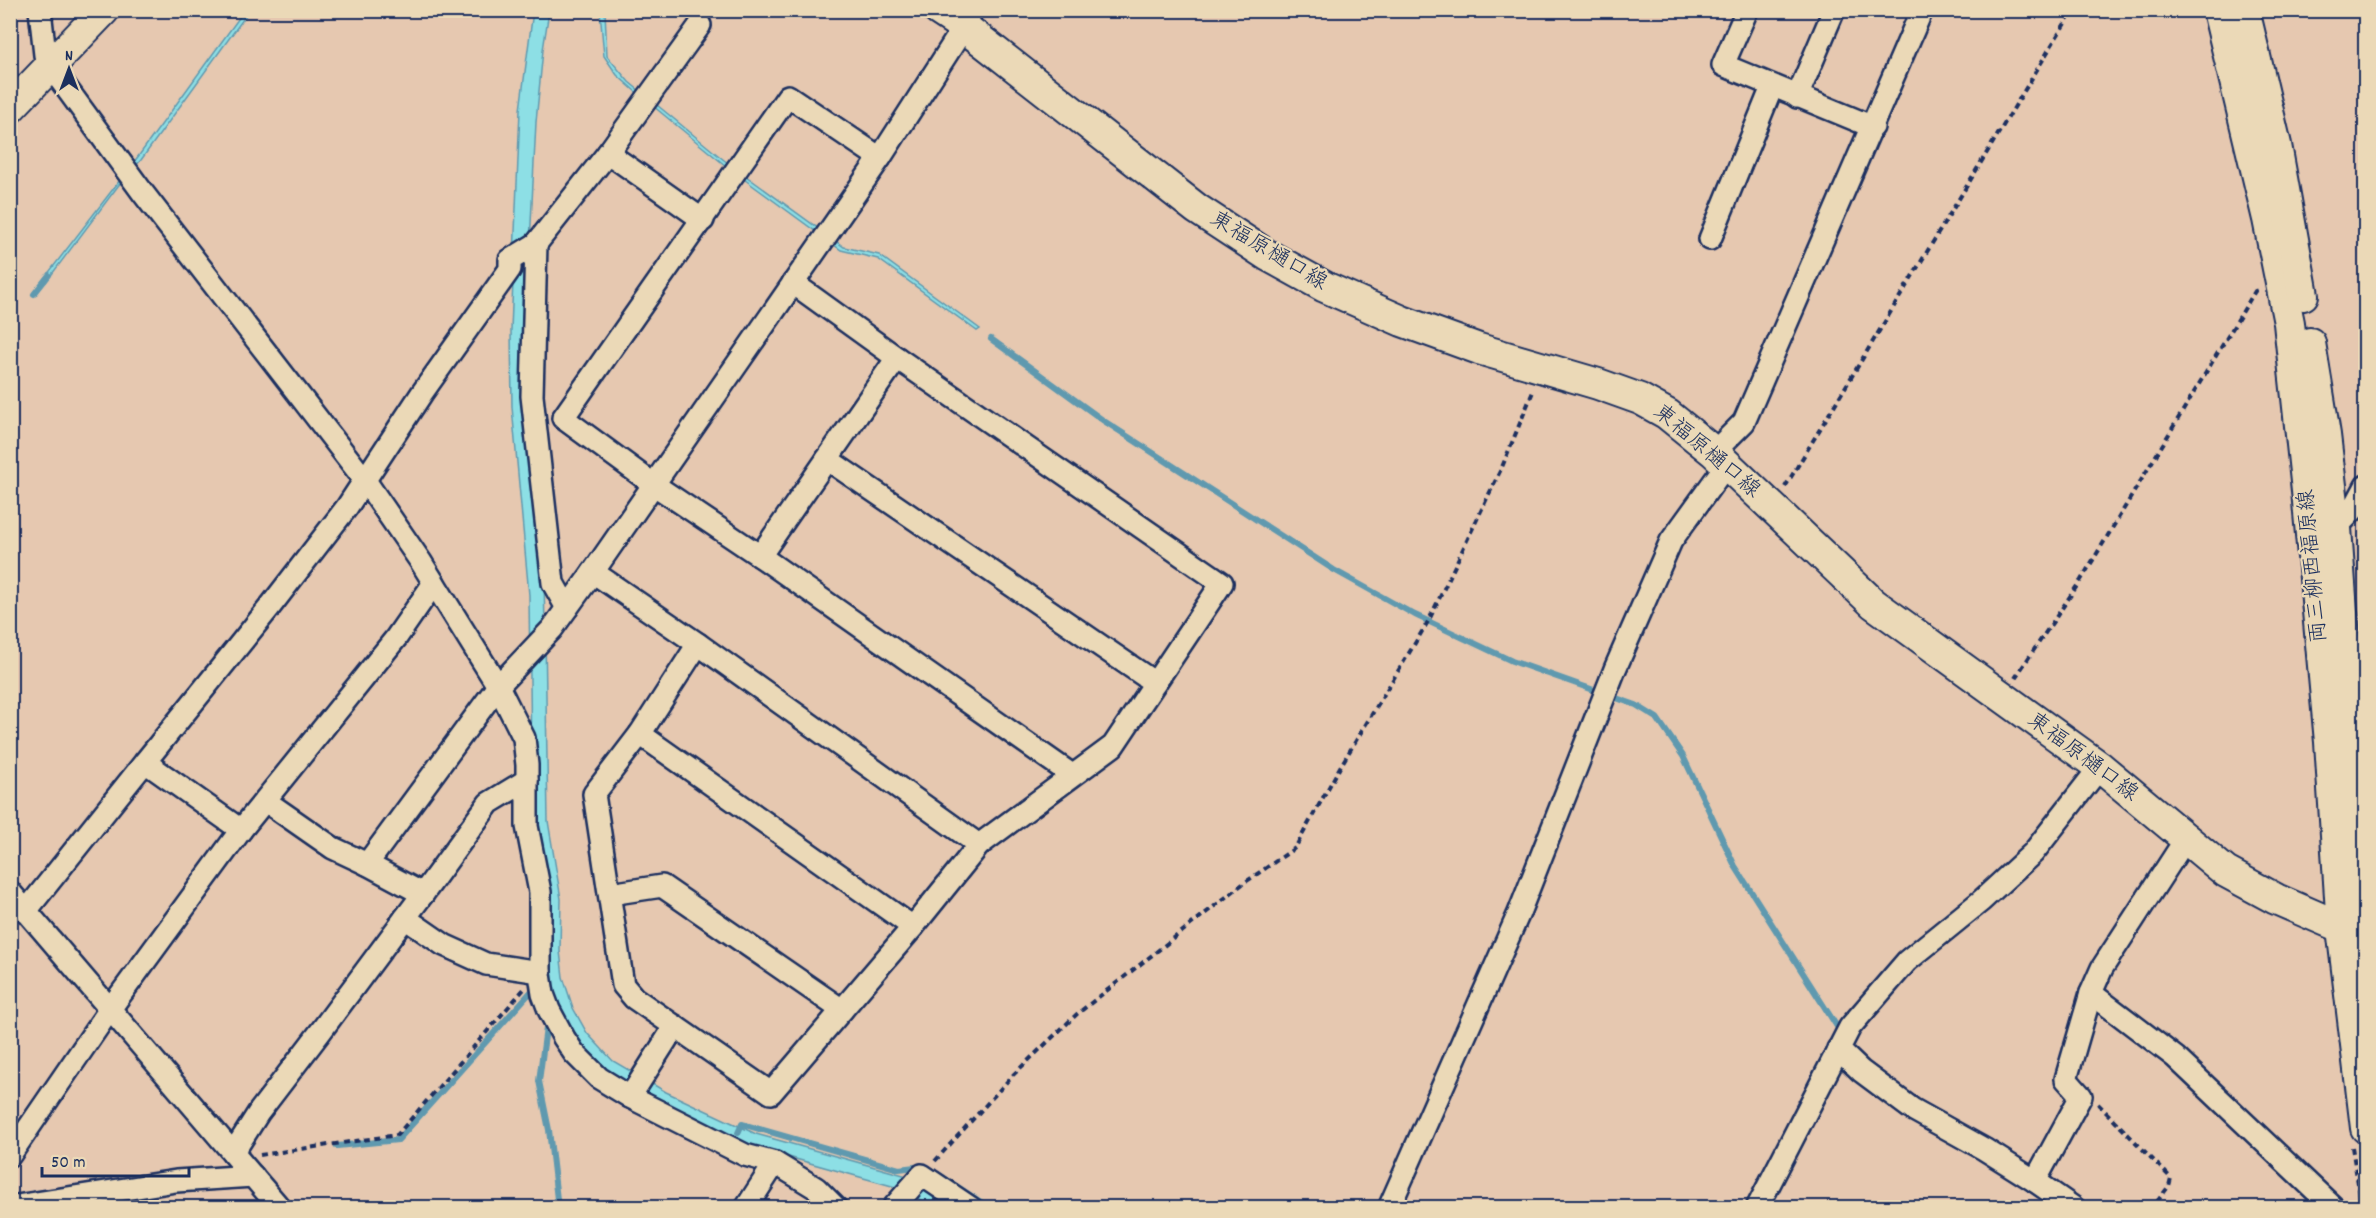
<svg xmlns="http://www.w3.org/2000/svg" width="2376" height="1218" viewBox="0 0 2376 1218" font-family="Dekko,'Klee One',sans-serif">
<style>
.water{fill:#8ddfe5;stroke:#5f99af;stroke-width:1.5}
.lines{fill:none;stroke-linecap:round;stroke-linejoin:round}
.stream{stroke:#5f99af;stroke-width:6}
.street-casing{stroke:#1b2f5e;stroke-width:26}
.secondary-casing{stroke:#1b2f5e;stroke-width:34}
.path{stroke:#1b2f5e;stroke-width:4;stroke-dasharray:6 4.5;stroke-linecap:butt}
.street{stroke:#ebd9b7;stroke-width:21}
.secondary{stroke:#ebd9b7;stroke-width:30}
.labels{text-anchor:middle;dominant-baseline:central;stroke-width:4.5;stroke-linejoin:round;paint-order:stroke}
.street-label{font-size:22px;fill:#1b2f5e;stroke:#ebd9b7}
</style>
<rect width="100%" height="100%" fill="#e6c8b0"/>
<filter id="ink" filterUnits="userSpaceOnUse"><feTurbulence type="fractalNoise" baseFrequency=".0167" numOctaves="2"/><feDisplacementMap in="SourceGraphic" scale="12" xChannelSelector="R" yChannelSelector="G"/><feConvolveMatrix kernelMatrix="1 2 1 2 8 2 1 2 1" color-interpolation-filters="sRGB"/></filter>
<g filter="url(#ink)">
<g class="water">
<path d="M244 11H249L141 160 118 186 46 282 43 280 140 154Z"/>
<path d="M533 11H549L543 50 536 122 528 284 544 571 548 821 561 899 560 951 563 977 573 1008 587 1033 613 1061 666 1092 756 1134 925 1181 965 1207H933L899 1188 735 1142 618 1083 587 1058 552 997 536 849 531 764 529 595 512 407 511 330 518 159 520 110Z"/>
<path d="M600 11H605L607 56 629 82 724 160 844 247 879 255 980 329 977 331 878 259 841 250 726 166 636 92 617 75 604 56Z"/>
</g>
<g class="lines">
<g class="stream">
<path d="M34 294 49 275"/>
<path d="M991 339 1104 421 1334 570 1415 615 1512 661 1636 705 1657 718 1683 756 1735 866 1841 1033"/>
<path d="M546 1028 539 1081 549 1130 558 1208"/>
<path d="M738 1133 742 1124 899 1169 915 1167 922 1170"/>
<path d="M337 1146 398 1140 537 985"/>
<path d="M938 1174 990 1208"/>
</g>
<g class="street-casing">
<g id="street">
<path d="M40 10 45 55 51 67 143 193 364 479 421 562 498 686 524 738 527 765V826L540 892V974L543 994 549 1010 564 1038 574 1053 599 1078 630 1097 745 1155 775 1163 816 1188 836 1208"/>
<path d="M1747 10 1723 65 1873 127"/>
<path d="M700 25 608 153 703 220"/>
<path d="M1797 97 1834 10"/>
<path d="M880 158 788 96 563 418 653 484 760 556 1072 775"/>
<path d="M1710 239 1772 87"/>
<path d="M793 283 897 358"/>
<path d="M1714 452 1744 422 1922 10"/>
<path d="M827 459 1155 683"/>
<path d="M2336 528 2353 510 2366 486"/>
<path d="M593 572 698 644 979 845"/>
<path d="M567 608 553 583 532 396 536 244 608 153"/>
<path d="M698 644 640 734 594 794 623 985 634 998 771 1093 913 927 979 845 1113 746 1222 583 897 358 760 556"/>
<path d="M640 734 913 927"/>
<path d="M145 762 269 608 347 507 422 393 510 269V260L536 244"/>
<path d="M267 802 333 848 367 864 498 686 552 629 593 572 880 158 964 27 972 10"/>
<path d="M241 830 396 638 434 583"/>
<path d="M367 864 423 894 405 918 444 945 486 964 540 972"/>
<path d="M10 892 280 1208"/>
<path d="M423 894 489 803 527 780"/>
<path d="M610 894 662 886 842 1010"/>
<path d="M2091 993 2175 1057 2334 1208"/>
<path d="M1838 1049 1861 1071 1912 1109 1984 1149 2035 1181 2081 1096 2066 1079 2091 993 2102 968 2185 840"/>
<path d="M630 1097 675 1026"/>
<path d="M233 1153 259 1112 321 1031 405 918"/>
<path d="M10 1155 110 1009 241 830 145 762 26 911"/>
<path d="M2035 1181 2074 1208"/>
<path d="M10 1207 176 1181 253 1176"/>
<path d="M746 1208 775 1163"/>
<path d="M893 1208 922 1175 971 1208"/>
<path d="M1389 1208 1519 913 1615 669 1671 541 1726 465"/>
<path d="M1757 1208 1850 1027 1907 961 1981 901 2033 853 2100 767"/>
</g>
</g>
<g class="secondary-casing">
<g id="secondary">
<path d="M938 10 964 27 1197 209 1267 255 1325 287 1402 321 1479 349 1598 384 1640 399 1667 414 1714 452 1874 604 2100 767 2226 872 2276 899 2366 938"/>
<path d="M2218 10 2268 219 2289 323 2307 491 2330 742 2342 928 2366 1128"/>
<path d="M2244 10 2276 145 2303 295"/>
<path d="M10 108 104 10"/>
<path d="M2310 343 2325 435 2336 528 2366 944"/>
</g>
</g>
<g class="path">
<path d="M1785 487 2073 10"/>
<path d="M2015 678 2081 580 2255 291 2260 289"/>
<path d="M2098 1104 2171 1178 2169 1186 2152 1208"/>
<path d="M2352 1147 2362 1208"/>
<path d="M260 1155 397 1135 524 989"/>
<path d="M935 1161 1013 1075 1077 1014 1244 883 1295 848 1340 767 1429 620 1502 467 1534 389"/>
</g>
<use href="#street" class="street"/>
<use href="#secondary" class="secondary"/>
</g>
</g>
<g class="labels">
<g class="street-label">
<text transform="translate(1268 252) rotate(31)">東福原樋口線</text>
<text transform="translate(1706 452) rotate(40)">東福原樋口線</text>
<text transform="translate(2314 566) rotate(-95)">両三柳西福原線</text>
<text transform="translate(2082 758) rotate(37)">東福原樋口線</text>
</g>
</g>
<rect width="2376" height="1218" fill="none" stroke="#ebd9b7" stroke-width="36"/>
<rect x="18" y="18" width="2340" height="1182" fill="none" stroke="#1b2f5e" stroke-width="2" filter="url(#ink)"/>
<g transform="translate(69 69)" stroke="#ebd9b7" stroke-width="4.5" paint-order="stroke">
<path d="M0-4.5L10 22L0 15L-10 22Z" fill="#1b2f5e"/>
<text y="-9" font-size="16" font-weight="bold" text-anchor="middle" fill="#1b2f5e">N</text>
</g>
<path d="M42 1167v9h147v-9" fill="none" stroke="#1b2f5e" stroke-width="3"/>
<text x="51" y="1167" font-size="18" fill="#1b2f5e" stroke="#ebd9b7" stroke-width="4.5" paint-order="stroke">50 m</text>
</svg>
